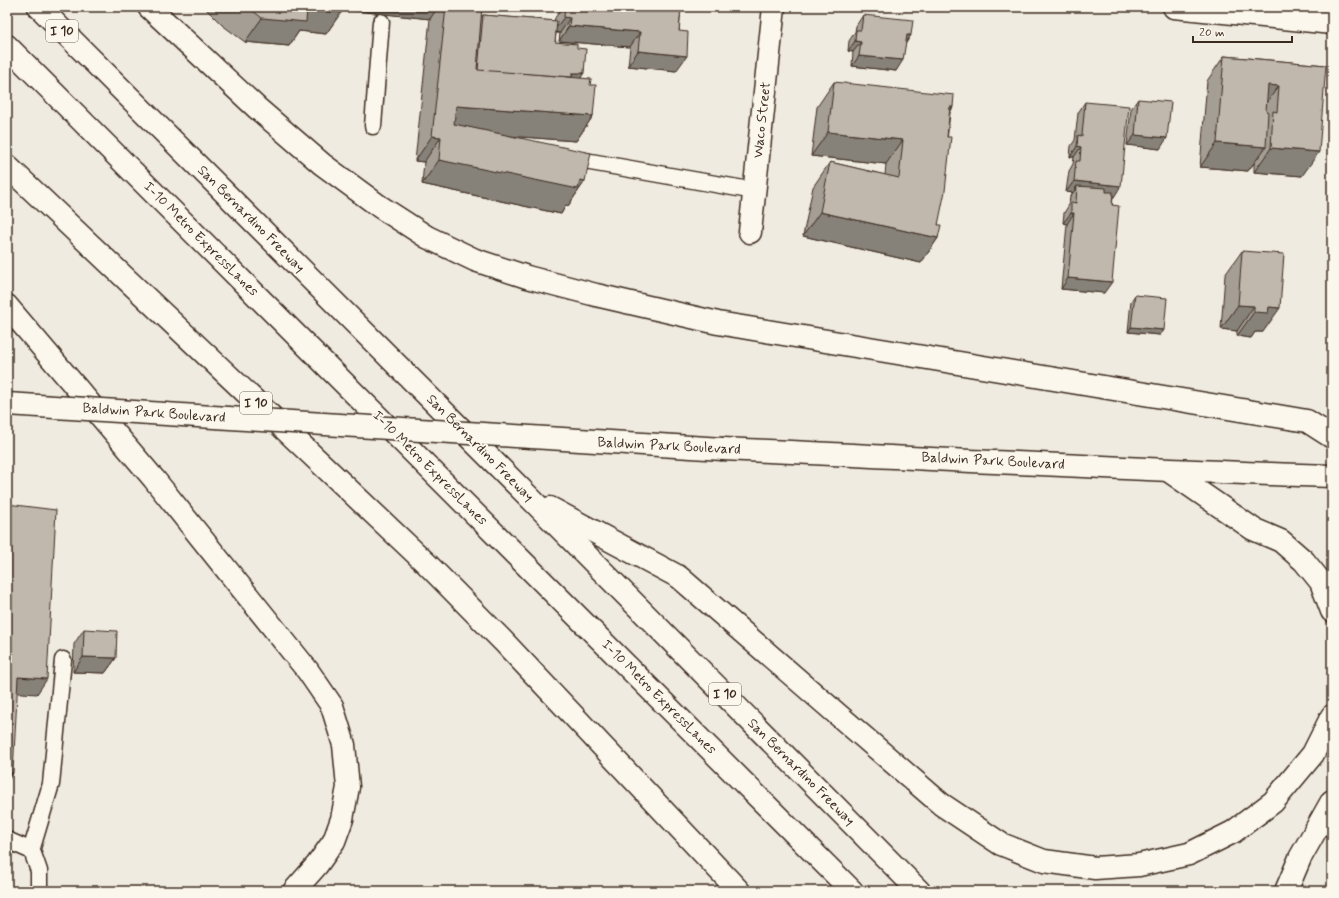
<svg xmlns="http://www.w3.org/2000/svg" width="1339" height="898" viewBox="0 0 1339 898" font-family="Mynerve,sans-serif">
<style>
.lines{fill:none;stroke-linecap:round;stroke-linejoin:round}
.lane-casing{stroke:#3b2a1e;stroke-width:19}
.street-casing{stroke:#3b2a1e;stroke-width:25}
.secondary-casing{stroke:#3b2a1e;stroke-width:25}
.highway-casing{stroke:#3b2a1e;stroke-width:25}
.lane{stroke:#fbf7ec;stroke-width:16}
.street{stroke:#fbf7ec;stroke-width:22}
.secondary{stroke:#fbf7ec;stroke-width:22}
.highway{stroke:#fbf7ec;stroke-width:22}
.secondary-bridge-casing{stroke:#3b2a1e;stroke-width:25;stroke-linecap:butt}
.secondary-bridge{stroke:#fbf7ec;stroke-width:22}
.wall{fill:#a59e95;stroke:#3b2a1e}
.shaded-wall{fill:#868179;stroke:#3b2a1e}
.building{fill:#c0b8ad;stroke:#3b2a1e}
.labels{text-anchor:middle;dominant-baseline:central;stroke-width:4;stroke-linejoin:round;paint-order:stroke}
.shield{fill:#fbf7ec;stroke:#75685c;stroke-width:1}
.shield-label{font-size:13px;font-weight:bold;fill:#3b2a1e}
.street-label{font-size:14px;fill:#3b2a1e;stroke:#fbf7ec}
</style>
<rect width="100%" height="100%" fill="#f0ebe0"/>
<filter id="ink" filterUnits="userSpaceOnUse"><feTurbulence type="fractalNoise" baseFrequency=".025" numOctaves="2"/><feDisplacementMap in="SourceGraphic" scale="8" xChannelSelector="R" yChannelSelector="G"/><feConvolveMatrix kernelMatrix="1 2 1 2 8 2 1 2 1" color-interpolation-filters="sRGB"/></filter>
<g filter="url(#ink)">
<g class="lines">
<g class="lane-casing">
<g id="lane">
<path d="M373 126 381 22"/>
<path d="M585 161 755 191"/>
<path d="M7 840 32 851 39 871V891"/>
<path d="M31 851 51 784 63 660"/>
</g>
</g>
<g class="street-casing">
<g id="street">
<path d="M1174 7 1332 23"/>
<path d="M750 232 774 7"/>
</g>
</g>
<g class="secondary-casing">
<path id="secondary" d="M723 449C926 458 1129 470 1332 476"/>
</g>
<g class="highway-casing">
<g id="highway">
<path d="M39 7 530 498 919 891"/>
<path d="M149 7 257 108 322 164 379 206 427 237 475 260 527 277 596 295 718 323 1307 421 1332 437"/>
<path d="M7 46 852 891"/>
<path d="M7 166 427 564 503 641 739 891"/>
<path d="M7 306 154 479 308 671 332 706 344 745 348 787 342 819 334 841 317 865 294 891"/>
<path d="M1169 471 1253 529 1281 541 1304 561 1321 582 1332 611"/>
<path d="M550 508 679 577 941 804 1001 844 1044 861 1095 868 1139 865 1189 854 1233 832 1273 802 1313 754 1332 716"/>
<path d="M1286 891 1300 858 1332 801"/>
</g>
</g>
<use href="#lane" class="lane"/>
<use href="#street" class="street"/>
<use href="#secondary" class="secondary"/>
<use href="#highway" class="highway"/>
<g class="secondary-bridge-casing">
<path id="secondary-bridge" d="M7 404 723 449"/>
</g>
<use href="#secondary-bridge" class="secondary-bridge"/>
</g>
<g class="wall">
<path d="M204 7H482L481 17 483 15 554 21 555 18 561 9V7H681L676 71 628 66 630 47 559 41 560 33H556L555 42 577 48 581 78 590 85 593 116 576 141 510 136 585 181 568 206 566 205 561 214 422 184 424 162 415 161 430 19 343 9 326 34 299 31 289 46 245 42 222 25Z"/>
<path d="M863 15 911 35 906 43 896 71 852 66 853 52 848 51 849 41 855 32 856 26Z"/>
<path d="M1224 56 1326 65 1302 176 1254 172V163L1248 171 1200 167 1207 81Z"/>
<path d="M834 82 953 107 950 113 938 225V238L921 263 803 236 813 187 830 162 885 175 886 164 811 156 817 107Z"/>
<path d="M1138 99 1160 149 1127 145 1131 109Z"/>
<path d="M1085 102 1114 197H1113L1104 293 1061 289 1067 224 1063 223 1064 213 1069 205 1070 196 1073 193 1066 192 1069 171 1073 164 1074 157H1070L1071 146 1075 140 1078 113Z"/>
<path d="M1242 251 1263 332H1255L1251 338 1237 336V331L1221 329 1225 275Z"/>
<path d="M1135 295 1164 330 1160 335 1128 332 1131 301Z"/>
<path d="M84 629 116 658 105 673 73 672 74 644Z"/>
</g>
<g class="shaded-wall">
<path d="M307 7H316L343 10 326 34 299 31 289 46 245 42 262 18Z"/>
<path d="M330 7H438L430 19 329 8Z"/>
<path d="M564 17 570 18 560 33 553 32Z"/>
<path d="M569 26 640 32 630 47 559 41Z"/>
<path d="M907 35H911L904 46Z"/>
<path d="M855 41 861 42 853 52 848 51Z"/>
<path d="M638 51 687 56 676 71 628 66Z"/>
<path d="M859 56 903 60 896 71 852 66Z"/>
<path d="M572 73H584L574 88H571Z"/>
<path d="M1268 85 1279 86 1261 110Z"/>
<path d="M456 106 593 116 576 141 439 131Z"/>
<path d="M950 107H953L936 132Z"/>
<path d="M828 132 903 140 886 164 811 156Z"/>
<path d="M1135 135 1167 138 1160 149 1127 145Z"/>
<path d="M432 136 441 137 424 162 415 161Z"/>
<path d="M1217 143 1266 147 1248 171 1200 167Z"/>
<path d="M1077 146 1081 147 1074 157H1070Z"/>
<path d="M1271 148 1319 152 1302 176 1254 172Z"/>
<path d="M439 160 580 180 585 181 568 206 566 205 561 214 422 184Z"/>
<path d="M1074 181 1121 186 1114 197 1077 193V186L1073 193 1066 192Z"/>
<path d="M820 212 938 238 921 263 803 236Z"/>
<path d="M1071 213H1074L1067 224 1063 223Z"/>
<path d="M1068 278 1112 282 1104 293 1061 289Z"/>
<path d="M1238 305 1254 306 1237 331 1221 329Z"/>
<path d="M1269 307 1280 308 1263 332H1255L1251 338 1237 336 1254 312Z"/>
<path d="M1131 327 1164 330 1160 335 1128 332Z"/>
<path d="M83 657 116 658 105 673 73 672Z"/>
<path d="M18 677 47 679 37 694 7 692Z"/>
<path d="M7 773H13L7 782Z"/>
</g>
<g class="building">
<path d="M248 7H307L306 22 262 18Z"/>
<path d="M316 7H344L343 10Z"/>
<path d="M446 7H482L477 69 591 79 590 85H596L593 116 456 106 454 124 591 153 585 181 580 180 578 189 439 160 441 137 432 136Z"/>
<path d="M565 7H681L679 31 688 32 687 56 638 51 640 32 569 26 570 18 564 17Z"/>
<path d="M483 15 557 21 555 42 577 44V48L586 49 584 73H572V77L478 70Z"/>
<path d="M863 15 913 20 911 35H907L903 60 859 56 861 42 855 41 856 30H861Z"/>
<path d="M1224 56 1326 65 1319 152 1271 148 1273 111 1277 112 1279 86 1268 85 1266 111 1268 112 1266 147 1217 143Z"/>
<path d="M834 82 954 95 953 107H950L947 137H951L945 191 938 225H941L938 238 820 212 830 162 899 178 903 140 828 132Z"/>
<path d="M1138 99 1171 102 1167 138 1135 135Z"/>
<path d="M1085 102 1129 106 1121 186 1074 181 1076 161H1080L1081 147 1077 146 1078 135 1082 136Z"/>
<path d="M1077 186 1106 188V192H1113L1112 205 1119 206 1112 282 1068 278 1074 213H1071V202L1076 203Z"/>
<path d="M1242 251 1284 254 1280 308 1269 307 1268 313 1254 312V306L1238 305Z"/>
<path d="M1135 295 1167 298 1164 330 1131 327Z"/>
<path d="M7 504 56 510 47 679 18 677 13 773H7Z"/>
<path d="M84 629 117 631 116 658 83 657Z"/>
</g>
</g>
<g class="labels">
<g class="shield">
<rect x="46" y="20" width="32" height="22" rx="3"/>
<rect x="240" y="392" width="32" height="22" rx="3"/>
<rect x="709" y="683" width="32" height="22" rx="3"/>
</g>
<g class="shield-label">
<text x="62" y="31">I 10</text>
<text x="256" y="403">I 10</text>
<text x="725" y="694">I 10</text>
</g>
<g class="street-label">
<text transform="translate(762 120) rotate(-84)">Waco Street</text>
<text transform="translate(251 219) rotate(45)">San Bernardino Freeway</text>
<text transform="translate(201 239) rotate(45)">I-10 Metro ExpressLanes</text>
<text transform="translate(154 413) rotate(4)">Baldwin Park Boulevard</text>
<text transform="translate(669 446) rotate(3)">Baldwin Park Boulevard</text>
<text transform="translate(480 448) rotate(45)">San Bernardino Freeway</text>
<text transform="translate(993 461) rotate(3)">Baldwin Park Boulevard</text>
<text transform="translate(430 468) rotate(45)">I-10 Metro ExpressLanes</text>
<text transform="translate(659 697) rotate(45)">I-10 Metro ExpressLanes</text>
<text transform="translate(801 772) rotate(45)">San Bernardino Freeway</text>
</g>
</g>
<rect width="1339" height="898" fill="none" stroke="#fbf7ec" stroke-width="24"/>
<rect x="12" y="12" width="1315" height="874" fill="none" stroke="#3b2a1e" stroke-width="1.5" filter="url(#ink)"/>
<path d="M1193 36v6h99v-6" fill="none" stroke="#3b2a1e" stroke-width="2"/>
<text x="1199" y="36" font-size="12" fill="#3b2a1e" stroke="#fbf7ec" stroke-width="3" paint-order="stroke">20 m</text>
</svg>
